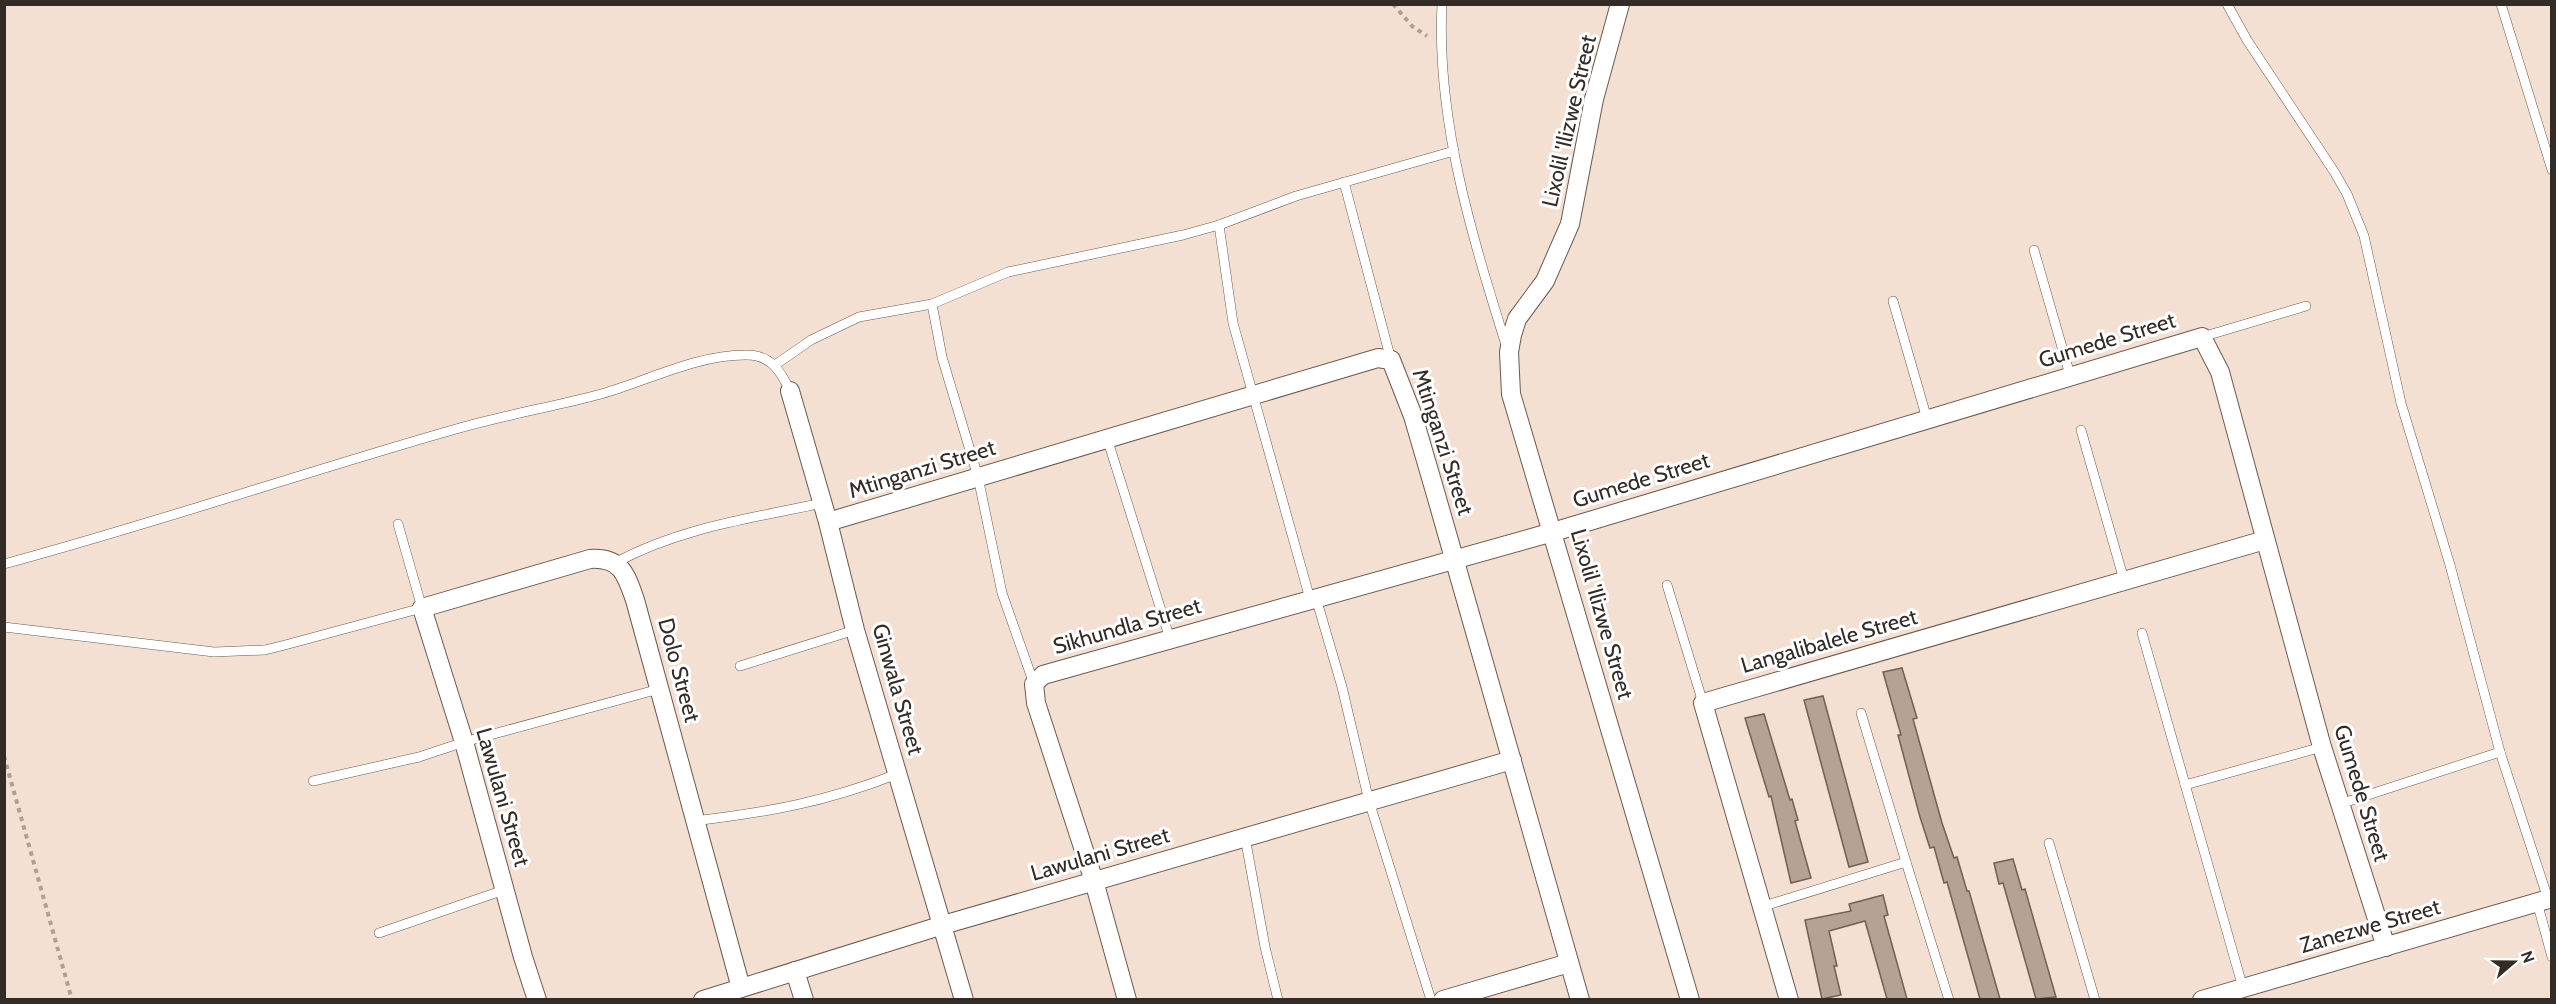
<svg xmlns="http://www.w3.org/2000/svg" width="2556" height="1004" viewBox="0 0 2556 1004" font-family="Cabin,sans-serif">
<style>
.building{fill:#b5a295;stroke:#705f53;stroke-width:1.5}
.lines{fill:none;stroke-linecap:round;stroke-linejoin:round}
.lane-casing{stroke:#6b5a4e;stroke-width:10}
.street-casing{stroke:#6b5a4e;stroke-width:20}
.path{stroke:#afa095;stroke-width:4;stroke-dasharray:4.5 4.5;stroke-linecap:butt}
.lane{stroke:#fff;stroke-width:9}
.street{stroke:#fff;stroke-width:18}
.labels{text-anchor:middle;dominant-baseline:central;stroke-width:6;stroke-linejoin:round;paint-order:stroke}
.street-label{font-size:22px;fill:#332b26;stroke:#fff}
</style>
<rect width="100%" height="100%" fill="#f4e0d2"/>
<g class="building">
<path d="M1902 668 1917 718 1913 719 1942 823 1954 858 1957 857 1967 891H1969L2000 999H1980L1947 882 1944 883 1934 847 1930 848 1920 817 1898 735H1901L1883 672Z"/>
<path d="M1823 696 1868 862 1849 867 1804 700Z"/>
<path d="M1764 714 1790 800 1792 799 1798 820 1795 821 1811 878 1791 883 1771 796 1769 797 1745 718Z"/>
<path d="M2013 859 2022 890 2025 889 2056 997 2036 999 2003 883 1999 884 1994 863Z"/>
<path d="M1883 895 1888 915 1884 916 1907 999H1887L1865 921 1829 931 1837 966H1834L1841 995 1822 999 1805 920 1851 911 1849 904Z"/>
</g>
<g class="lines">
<g class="lane-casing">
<g id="lane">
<path d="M1442 4C1436 120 1472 236 1506 345"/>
<path d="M2227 4 2247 40 2335 173 2347 194 2364 236 2401 403 2450 565 2500 752 2548 899"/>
<path d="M2501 4 2552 170"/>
<path d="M1344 182 1391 360"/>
<path d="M1219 225 1233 323 1310 599"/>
<path d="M2034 250 2070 375"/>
<path d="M1893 301 1927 419"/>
<path d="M932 304 942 357 978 477 1002 593 1034 684"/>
<path d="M2202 337 2306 306"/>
<path d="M775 365 811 340 859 317 932 304 1008 272 1183 235 1219 225 1296 196 1454 151"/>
<path d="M2081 430 2124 580"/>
<path d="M1107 438 1170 639"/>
<path d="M615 563C679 528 752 518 823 503"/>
<path d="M4 564C156 523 305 472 456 429 504 415 553 407 601 394 647 381 696 355 745 355 770 354 781 371 790 391"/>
<path d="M1667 585 1703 703"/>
<path d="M1316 598 1342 687 1369 801 1431 1000"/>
<path d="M4 627 214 652 265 650 285 645 422 608 398 524"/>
<path d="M2142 633 2243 988"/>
<path d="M740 666 855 630"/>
<path d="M1861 713 1906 862"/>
<path d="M313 781 419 757 464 742 659 689"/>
<path d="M2185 785 2322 747"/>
<path d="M2340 804 2500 752"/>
<path d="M694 821C769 812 826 802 897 774"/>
<path d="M1245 837 1265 947 1278 1000"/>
<path d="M2049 843 2095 1000"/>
<path d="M2537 902 2552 957"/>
<path d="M1764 906 1906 862 1949 1000"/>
<path d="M379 933 504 890"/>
</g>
</g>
<g class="street-casing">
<g id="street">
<path d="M1620 4 1594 99 1570 224 1545 281 1517 319 1512 335 1509 352 1511 394 1690 1000"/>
<path d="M790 391 828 522 855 630 964 1000"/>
<path d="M828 522 1378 358 1391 360 1413 416 1436 495 1580 1000"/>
<path d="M795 971 804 1000"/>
<path d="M537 1000 523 957 464 742 422 608 590 559C621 557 626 574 635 600L741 988"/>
<path d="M703 1000 943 925 1512 760"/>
<path d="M1127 1000 1094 881 1036 703 1034 684 1043 675 1553 532 2202 337 2220 372 2322 747 2386 947"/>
<path d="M1443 1000 1569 963"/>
<path d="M1789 1000 1703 703 2265 540"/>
<path d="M2202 1000 2552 898"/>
</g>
</g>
<g class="path">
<path d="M1393 4 1412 26 1427 36"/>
<path d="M4 756 72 1000"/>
</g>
<use href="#lane" class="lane"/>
<use href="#street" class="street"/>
</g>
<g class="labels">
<g class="street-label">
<text transform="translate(1569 121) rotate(-77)">Lixolil 'Ilizwe Street</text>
<text transform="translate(2107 340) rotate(-17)">Gumede Street</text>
<text transform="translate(1443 442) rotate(72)">Mtinganzi Street</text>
<text transform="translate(922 469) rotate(-17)">Mtinganzi Street</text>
<text transform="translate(1641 480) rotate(-17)">Gumede Street</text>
<text transform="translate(1602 614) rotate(74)">Lixolil 'Ilizwe Street</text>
<text transform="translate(1127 626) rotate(-16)">Sikhundla Street</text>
<text transform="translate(1829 641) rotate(-16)">Langalibalele Street</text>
<text transform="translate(679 670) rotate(75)">Dolo Street</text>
<text transform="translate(898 689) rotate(74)">Ginwala Street</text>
<text transform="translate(2362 793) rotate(73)">Gumede Street</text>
<text transform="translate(503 797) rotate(74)">Lawulani Street</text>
<text transform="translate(1100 854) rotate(-16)">Lawulani Street</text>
<text transform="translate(2370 926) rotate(-16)">Zanezwe Street</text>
</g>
</g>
<rect width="2556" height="1004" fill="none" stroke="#332b26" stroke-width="12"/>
<g transform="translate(2514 962) rotate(70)" stroke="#ffffff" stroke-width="4.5" paint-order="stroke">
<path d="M0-4.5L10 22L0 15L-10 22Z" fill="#332b26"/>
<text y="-9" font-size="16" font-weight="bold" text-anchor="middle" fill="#332b26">N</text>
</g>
</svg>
